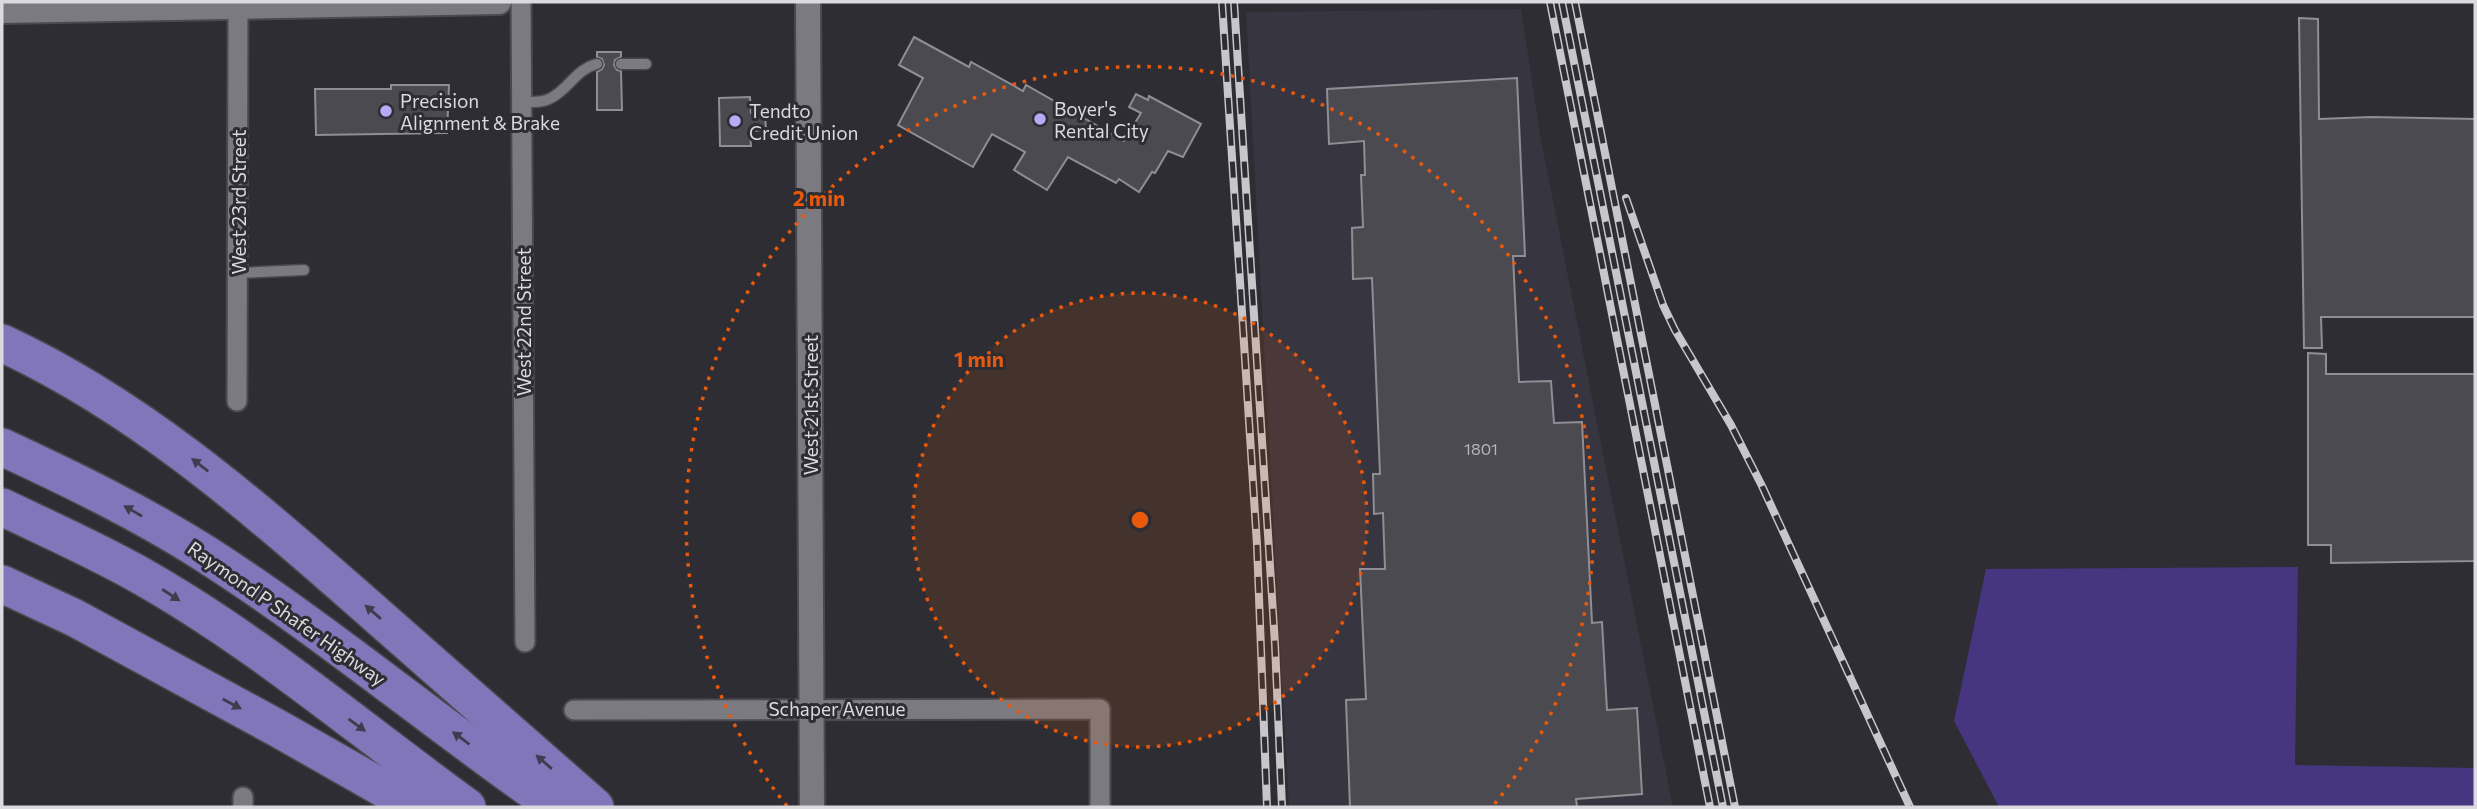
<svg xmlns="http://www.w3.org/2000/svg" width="2477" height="809" viewBox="0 0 2477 809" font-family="Commissioner,sans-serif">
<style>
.built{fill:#363540}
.green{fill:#46357f}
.building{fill:#4b4a50;stroke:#8f8e95;stroke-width:2}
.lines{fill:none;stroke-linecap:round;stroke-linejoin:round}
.service-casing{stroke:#49494e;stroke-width:13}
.minor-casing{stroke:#49494e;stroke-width:23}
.tertiary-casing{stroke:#49494e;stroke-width:28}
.motorway-casing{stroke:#49494e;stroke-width:40}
.service{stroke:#7b7a81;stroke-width:10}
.minor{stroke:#7b7a81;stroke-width:19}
.tertiary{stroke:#7b7a81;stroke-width:24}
.motorway{stroke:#8176ba;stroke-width:37}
.rail-casing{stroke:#c7c6ca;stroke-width:8}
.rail{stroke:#2e2d33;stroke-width:5;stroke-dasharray:16;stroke-linecap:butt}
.oneway{fill:#3f3c4e}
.ring{fill:none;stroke:#e8590c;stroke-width:3.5;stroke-dasharray:3.5 7}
.poi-dot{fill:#b7abf8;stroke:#2e2d33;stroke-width:2.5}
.labels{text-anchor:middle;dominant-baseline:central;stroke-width:6;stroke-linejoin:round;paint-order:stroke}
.number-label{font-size:16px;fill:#b7b6ba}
.poi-label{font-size:19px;fill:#dbdade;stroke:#2e2d33;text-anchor:start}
.street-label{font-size:19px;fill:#dbdade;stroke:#2e2d33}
.centre{fill:#e8590c;stroke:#2e2d33;stroke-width:3.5}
.ring-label{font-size:21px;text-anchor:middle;font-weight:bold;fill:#e8590c;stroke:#2e2d33;stroke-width:6;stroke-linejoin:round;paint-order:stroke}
</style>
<rect width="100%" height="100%" fill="#2e2d33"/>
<path class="built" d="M1521 9 1541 140 1673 807H1289L1246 12Z"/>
<path class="green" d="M2298 567 2295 765 2475 768V807H1999L1954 721 1986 569Z"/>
<g class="building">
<path d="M2299 18 2318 19 2319 119 2371 117 2475 119V317H2321L2322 348H2304Z"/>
<path d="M914 37 969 67 971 62 1023 91 1026 85 1124 141 1141 113 1129 107 1136 94 1148 100 1149 96 1201 124 1183 157 1168 151 1155 173 1152 172 1139 192 1119 179 1116 183 1068 157 1047 190 1014 170 1025 152 992 134 973 167 898 125 923 78 899 65Z"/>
<path d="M597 52H621V57L615 60 614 65 617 70 621 71 622 110H597V72L602 69 604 65 602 59 597 57Z"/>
<path d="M1517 78 1525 256H1513L1519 382 1551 381 1554 423 1582 422 1592 623 1602 622 1607 710 1637 708 1642 794 1576 799 1577 807H1350L1346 700 1366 699 1360 569H1385L1383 513 1374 514 1373 474H1380L1372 278 1353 279 1352 228 1363 227 1361 175H1365L1364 141 1329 144 1327 89Z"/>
<path d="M391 85H449L447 133 316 135 315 89H391Z"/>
<path d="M750 97 751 113H765L766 130 750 131 751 146H720L719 98Z"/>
<path d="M2308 353 2326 354V374H2475V561L2331 563V545H2308Z"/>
</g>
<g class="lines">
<g class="service-casing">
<g id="service">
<path d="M621 64H646"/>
<path d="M522 102C531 102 543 103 551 98 569 89 576 69 597 64"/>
<path d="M238 273 304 270"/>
</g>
</g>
<g class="minor-casing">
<g id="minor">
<path d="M521 2 525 642"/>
<path d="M237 401 238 5"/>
<path d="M574 710 1100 709V807"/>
<path d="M243 797V807"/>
</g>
</g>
<g class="tertiary-casing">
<g id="tertiary">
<path d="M808 2 812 807"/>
<path d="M2 11 499 2"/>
</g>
</g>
<g class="motorway-casing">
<g id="motorway">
<path d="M2 343C136 405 245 500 355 596 435 667 515 737 595 807"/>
<path d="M2 447C71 479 139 512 204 553 326 631 437 725 556 807"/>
<path d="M2 507C46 528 93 549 136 573 254 639 358 728 467 807"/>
<path d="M2 584 75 618 279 729 416 807"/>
</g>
</g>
<use href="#service" class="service"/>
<use href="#minor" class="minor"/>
<use href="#tertiary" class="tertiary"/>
<use href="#motorway" class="motorway"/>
<g class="rail-casing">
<g id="rail">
<path d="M1222 2 1257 545 1267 807"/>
<path d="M1234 2 1275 644 1282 807"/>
<path d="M1550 2 1710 807"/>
<path d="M1562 2 1723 807"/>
<path d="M1575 2 1735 807"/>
<path d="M1626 198 1663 305 1675 330 1731 425 1762 486 1910 807"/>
</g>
</g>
<use href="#rail" class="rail"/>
</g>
<defs><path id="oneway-solid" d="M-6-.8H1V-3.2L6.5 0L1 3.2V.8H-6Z" transform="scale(1.75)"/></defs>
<g class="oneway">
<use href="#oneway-solid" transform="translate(200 465) rotate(-142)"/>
<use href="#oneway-solid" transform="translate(133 511) rotate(-150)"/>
<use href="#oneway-solid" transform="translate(171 595) rotate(33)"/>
<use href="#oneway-solid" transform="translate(373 612) rotate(-139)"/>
<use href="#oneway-solid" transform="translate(232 704) rotate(28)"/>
<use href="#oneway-solid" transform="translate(357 725) rotate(36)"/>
<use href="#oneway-solid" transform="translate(461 738) rotate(-143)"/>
<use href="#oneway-solid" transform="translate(544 762) rotate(-139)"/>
</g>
<circle cx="1140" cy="520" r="227" fill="#e8590c" fill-opacity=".12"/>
<g class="ring">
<circle cx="1140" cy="520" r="227"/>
<path d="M787 806A454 454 0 1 1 1493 806"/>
</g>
<g class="poi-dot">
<circle cx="386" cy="111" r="7"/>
<circle cx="1040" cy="119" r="7"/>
<circle cx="735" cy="121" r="7"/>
</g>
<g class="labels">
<g class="number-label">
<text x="1481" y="448">1801</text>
</g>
<g class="poi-label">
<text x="400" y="100">Precision<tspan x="400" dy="22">Alignment &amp; Brake</tspan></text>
<text x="1054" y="108">Boyer's<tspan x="1054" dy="22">Rental City</tspan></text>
<text x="749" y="110">Tendto<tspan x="749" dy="22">Credit Union</tspan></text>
</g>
<g class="street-label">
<text transform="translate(238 202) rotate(-90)">West 23rd Street</text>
<text transform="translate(523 322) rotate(-90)">West 22nd Street</text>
<text transform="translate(810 405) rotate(-90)">West 21st Street</text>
<text transform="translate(287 613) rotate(35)">Raymond P Shafer Highway</text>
<text x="837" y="708">Schaper Avenue</text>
</g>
</g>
<circle cx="1140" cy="520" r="10" class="centre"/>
<g class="ring-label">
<text x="819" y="206">2 min</text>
<text x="979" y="367">1 min</text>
</g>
<rect width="2477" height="809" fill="none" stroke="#dbdade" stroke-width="7"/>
</svg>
